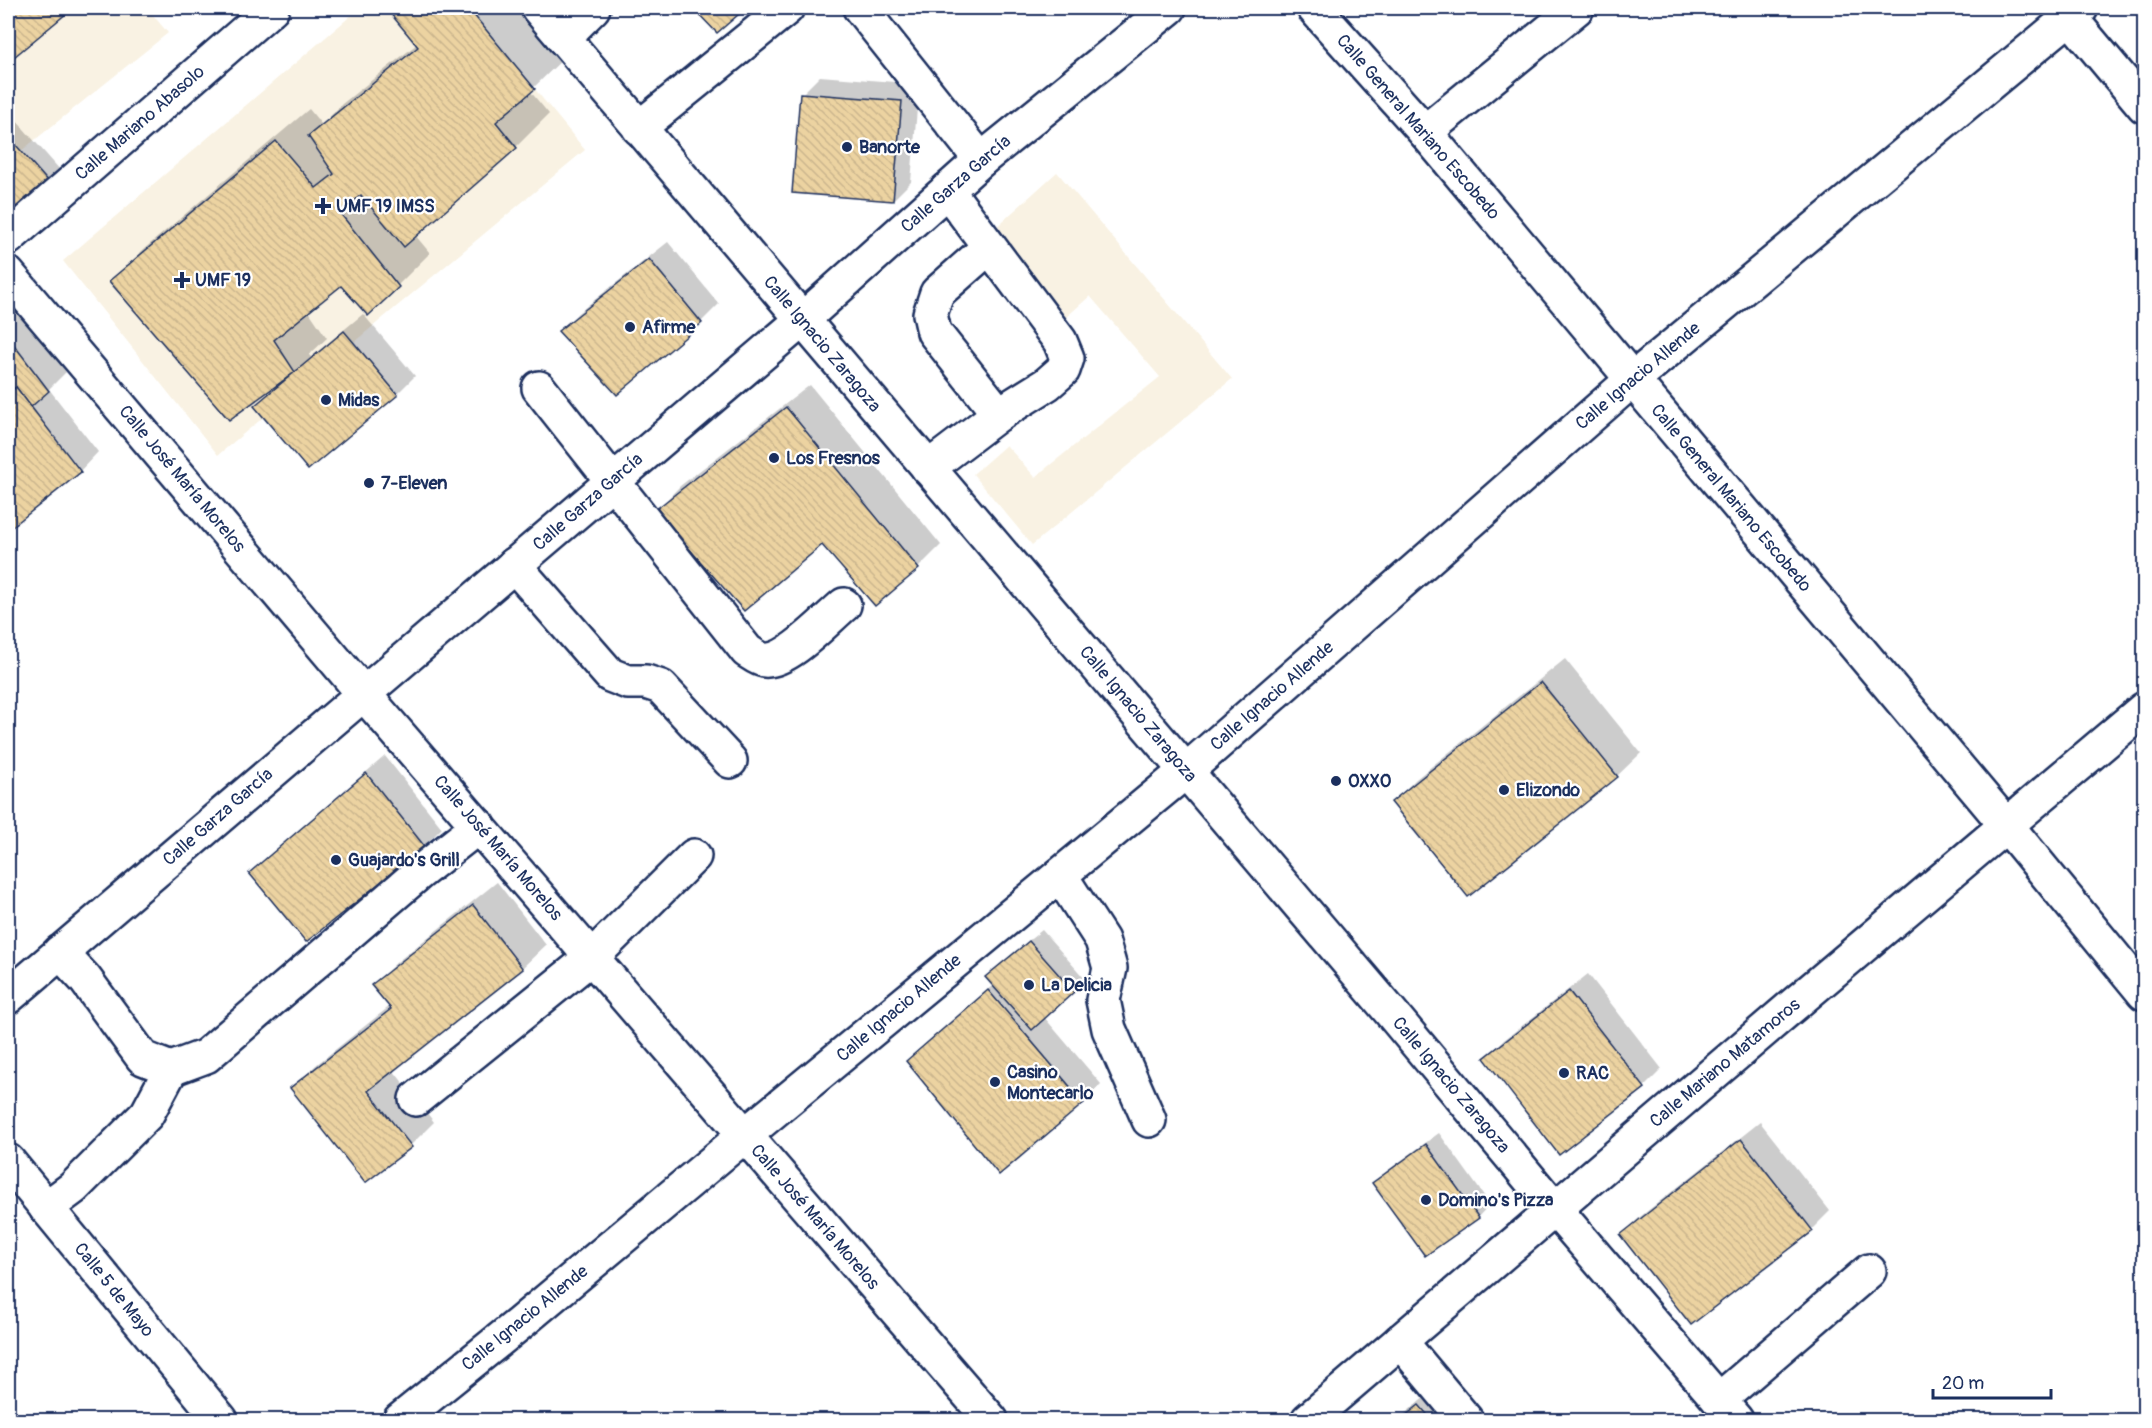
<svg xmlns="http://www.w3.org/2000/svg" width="2152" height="1428" viewBox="0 0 2152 1428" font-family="Pangolin,sans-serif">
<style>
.built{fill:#f9f2e3}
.shadow{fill:#0003}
.building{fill:url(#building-back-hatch);stroke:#1b2f5e;stroke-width:1.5}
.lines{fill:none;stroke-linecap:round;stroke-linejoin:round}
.minor-casing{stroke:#1b2f5e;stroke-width:38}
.major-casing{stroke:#1b2f5e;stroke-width:38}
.minor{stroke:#fff;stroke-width:33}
.major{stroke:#fff;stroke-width:33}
.poi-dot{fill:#1b2f5e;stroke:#fff;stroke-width:2}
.labels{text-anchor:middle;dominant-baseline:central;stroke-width:4.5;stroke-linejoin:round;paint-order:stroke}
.street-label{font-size:18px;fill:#1b2f5e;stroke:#fff}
.poi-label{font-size:18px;font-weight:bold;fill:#1b2f5e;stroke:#fff;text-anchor:start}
</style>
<defs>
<pattern id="building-back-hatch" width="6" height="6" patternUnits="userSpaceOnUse" patternTransform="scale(1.5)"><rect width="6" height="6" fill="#ecd3a1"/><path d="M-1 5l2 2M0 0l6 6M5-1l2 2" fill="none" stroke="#cab58d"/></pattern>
</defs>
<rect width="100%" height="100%" fill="#fff"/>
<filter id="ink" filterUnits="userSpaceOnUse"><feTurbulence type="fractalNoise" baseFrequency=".0167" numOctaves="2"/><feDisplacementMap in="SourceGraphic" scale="12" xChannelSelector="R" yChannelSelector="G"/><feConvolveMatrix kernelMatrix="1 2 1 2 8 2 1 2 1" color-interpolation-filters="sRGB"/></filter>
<g filter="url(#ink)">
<g class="built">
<path d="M73 8H147L168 33 21 151 8 135V62Z"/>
<path d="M360 8H468L585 150 218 455 63 261Z"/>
<path d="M1057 172 1232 379 1032 545 973 474 1006 445 1035 477 1160 377 1090 296 1064 319 993 230Z"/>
</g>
<g class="shadow">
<path d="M8 8H70L8 59Z"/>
<path d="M388 8H527L566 56 530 91 549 114 516 147 415 235 430 253 397 286 341 284 308 310 327 338 309 355 311 357 363 314 415 376 397 394 308 468 256 406 272 389 271 387 111 282 144 249 309 109 322 125 342 104 417 44Z"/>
<path d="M695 8H744L717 31Z"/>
<path d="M820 76 919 84 911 182 893 200 802 94Z"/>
<path d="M8 111 61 171 8 217Z"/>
<path d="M668 242 719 304 701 322 560 331 578 313Z"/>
<path d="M18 310 66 372 49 389 98 452 80 471 8 528V318Z"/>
<path d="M810 385 941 545 918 568 823 543 657 510 680 486Z"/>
<path d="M1565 659 1641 753 1617 776 1393 802 1416 779Z"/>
<path d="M385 756 442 828 424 846 251 873 269 855Z"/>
<path d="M497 882 546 945 522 968 393 1070 434 1122 411 1145 292 1089 316 1065 390 1006 373 985 397 962Z"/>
<path d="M1042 930 1085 979 1044 1017 1101 1084 1083 1102 999 1173 908 1061 993 985 987 977 999 965Z"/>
<path d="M1588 974 1662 1069 1644 1087 1486 1058 1504 1040Z"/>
<path d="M1760 1122 1830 1211 1812 1229 1622 1235 1640 1217Z"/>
<path d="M1439 1133 1490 1204 1478 1217 1374 1183 1387 1171Z"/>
<path d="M1443 1382 1475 1420H1397Z"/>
</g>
<g class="building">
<path d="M8 8H73L8 62Z"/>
<path d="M386 8H468L535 89 496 122 517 148 404 247 361 195 340 213 399 287 368 316 341 286 274 340 295 372 229 420 109 281 276 141 316 188 334 174 308 136 418 47Z"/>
<path d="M693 8H746L717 33Z"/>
<path d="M800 93 902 101 893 201 792 193Z"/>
<path d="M8 136 50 184 8 219Z"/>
<path d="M649 259 702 323 617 395 558 331Z"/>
<path d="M344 331 398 395 308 470 254 406Z"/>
<path d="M8 337 49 391 31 407 16 387 8 395Z"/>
<path d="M16 387 81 472 8 530V395Z"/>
<path d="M786 407 919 569 875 606 822 545 744 611 655 510Z"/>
<path d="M1541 682 1618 777 1468 897 1391 802Z"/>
<path d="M366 773 425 847 306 942 249 873Z"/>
<path d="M473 905 523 969 368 1091 412 1147 365 1183 290 1088 391 1009 371 985Z"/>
<path d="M1029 941 1074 992 1032 1030 985 977Z"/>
<path d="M988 990 1084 1103 999 1175 906 1061Z"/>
<path d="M1569 991 1645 1088 1559 1155 1484 1058Z"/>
<path d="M1741 1139 1813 1231 1691 1325 1620 1235Z"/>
<path d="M1426 1144 1479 1218 1425 1256 1372 1183Z"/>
<path d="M1419 1405 1432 1420H1400Z"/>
</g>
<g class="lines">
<g class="minor-casing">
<g id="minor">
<path d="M860 8 981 160"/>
<path d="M1314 8 1425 132 2007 826 2144 993"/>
<path d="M2062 8 2144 106"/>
<path d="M563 38 593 8"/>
<path d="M639 128 787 8"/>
<path d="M1425 132 1577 8"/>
<path d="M8 238 272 8"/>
<path d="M989 247 937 293 930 314 934 332 999 414"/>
<path d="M539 388 747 651C752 654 758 659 764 660 787 663 826 620 844 605"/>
<path d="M928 468 999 414 1047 384 1063 370 1067 358 1060 341 947 190"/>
<path d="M514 565 610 675 628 682H646L661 687 730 761"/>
<path d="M1060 875 1102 940 1110 968 1103 1000 1109 1029 1149 1120"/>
<path d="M60 952 85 979 143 1058 171 1069 206 1056 419 873 479 826"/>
<path d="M8 997 802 320 981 160 1169 8"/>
<path d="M416 1099 592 957 694 856"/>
<path d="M8 1161 221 1420"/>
<path d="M46 1208 73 1188 147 1114 171 1069"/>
<path d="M1400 1341 1466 1420"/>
<path d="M1719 1400 1869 1271"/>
<path d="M400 1420 519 1324 745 1135 1186 771 1632 380 2081 8"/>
<path d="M1308 1420 1784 1013 2144 709"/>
</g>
</g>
<g class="major-casing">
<g id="major">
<path d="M538 8 1388 1009 1554 1208 1736 1420"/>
<path d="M8 274 363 693 991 1420"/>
</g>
</g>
<use href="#minor" class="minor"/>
<use href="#major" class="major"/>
</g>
</g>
<g class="poi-dot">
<circle cx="847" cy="147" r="6"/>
<path d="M320 197h6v6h6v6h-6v6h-6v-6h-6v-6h6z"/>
<path d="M179 271h6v6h6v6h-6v6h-6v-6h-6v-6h6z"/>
<circle cx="630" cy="327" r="6"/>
<circle cx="326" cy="400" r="6"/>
<circle cx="774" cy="458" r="6"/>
<circle cx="369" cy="483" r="6"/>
<circle cx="1336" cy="781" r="6"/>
<circle cx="1504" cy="790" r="6"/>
<circle cx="336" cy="860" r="6"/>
<circle cx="1029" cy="985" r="6"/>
<circle cx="1564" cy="1073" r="6"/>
<circle cx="995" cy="1082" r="6"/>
<circle cx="1426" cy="1200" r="6"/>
</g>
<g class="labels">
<g class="street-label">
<text transform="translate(140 123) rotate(-41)">Calle Mariano Abasolo</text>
<text transform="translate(1418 127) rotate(49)">Calle General Mariano Escobedo</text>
<text transform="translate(956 184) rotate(-41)">Calle Garza García</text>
<text transform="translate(822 344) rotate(50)">Calle Ignacio Zaragoza</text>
<text transform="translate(1638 376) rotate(-40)">Calle Ignacio Allende</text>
<text transform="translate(182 479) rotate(50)">Calle José María Morelos</text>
<text transform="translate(1731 498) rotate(50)">Calle General Mariano Escobedo</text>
<text transform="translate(588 502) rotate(-41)">Calle Garza García</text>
<text transform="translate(1272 696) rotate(-41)">Calle Ignacio Allende</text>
<text transform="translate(1138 714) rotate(50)">Calle Ignacio Zaragoza</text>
<text transform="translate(218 817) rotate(-41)">Calle Garza García</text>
<text transform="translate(498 848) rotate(49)">Calle José María Morelos</text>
<text transform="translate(899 1008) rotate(-40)">Calle Ignacio Allende</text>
<text transform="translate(1725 1063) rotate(-40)">Calle Mariano Matamoros</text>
<text transform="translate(1451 1085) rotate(50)">Calle Ignacio Zaragoza</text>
<text transform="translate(815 1217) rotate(49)">Calle José María Morelos</text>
<text transform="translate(114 1290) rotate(51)">Calle 5 de Mayo</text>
<text transform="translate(525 1318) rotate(-39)">Calle Ignacio Allende</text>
</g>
<g class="poi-label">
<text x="859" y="147">Banorte</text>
<text x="336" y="206">UMF 19 IMSS</text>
<text x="195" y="280">UMF 19</text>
<text x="642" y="327">Afirme</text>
<text x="338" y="400">Midas</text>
<text x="786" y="458">Los Fresnos</text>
<text x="381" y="483">7-Eleven</text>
<text x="1348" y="781">OXXO</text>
<text x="1516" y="790">Elizondo</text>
<text x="348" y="860">Guajardo's Grill</text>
<text x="1041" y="985">La Delicia</text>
<text x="1007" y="1072">Casino<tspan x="1007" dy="21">Montecarlo</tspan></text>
<text x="1576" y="1073">RAC</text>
<text x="1438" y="1200">Domino's Pizza</text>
</g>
</g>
<rect width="2152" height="1428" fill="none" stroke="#fff" stroke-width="30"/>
<rect x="15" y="15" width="2122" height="1398" fill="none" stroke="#1b2f5e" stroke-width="2" filter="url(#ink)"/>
<path d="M1933 1389v9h118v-9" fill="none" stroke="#1b2f5e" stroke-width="3"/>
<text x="1942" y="1389" font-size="18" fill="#1b2f5e" stroke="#ffffff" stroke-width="4.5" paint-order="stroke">20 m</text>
</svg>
